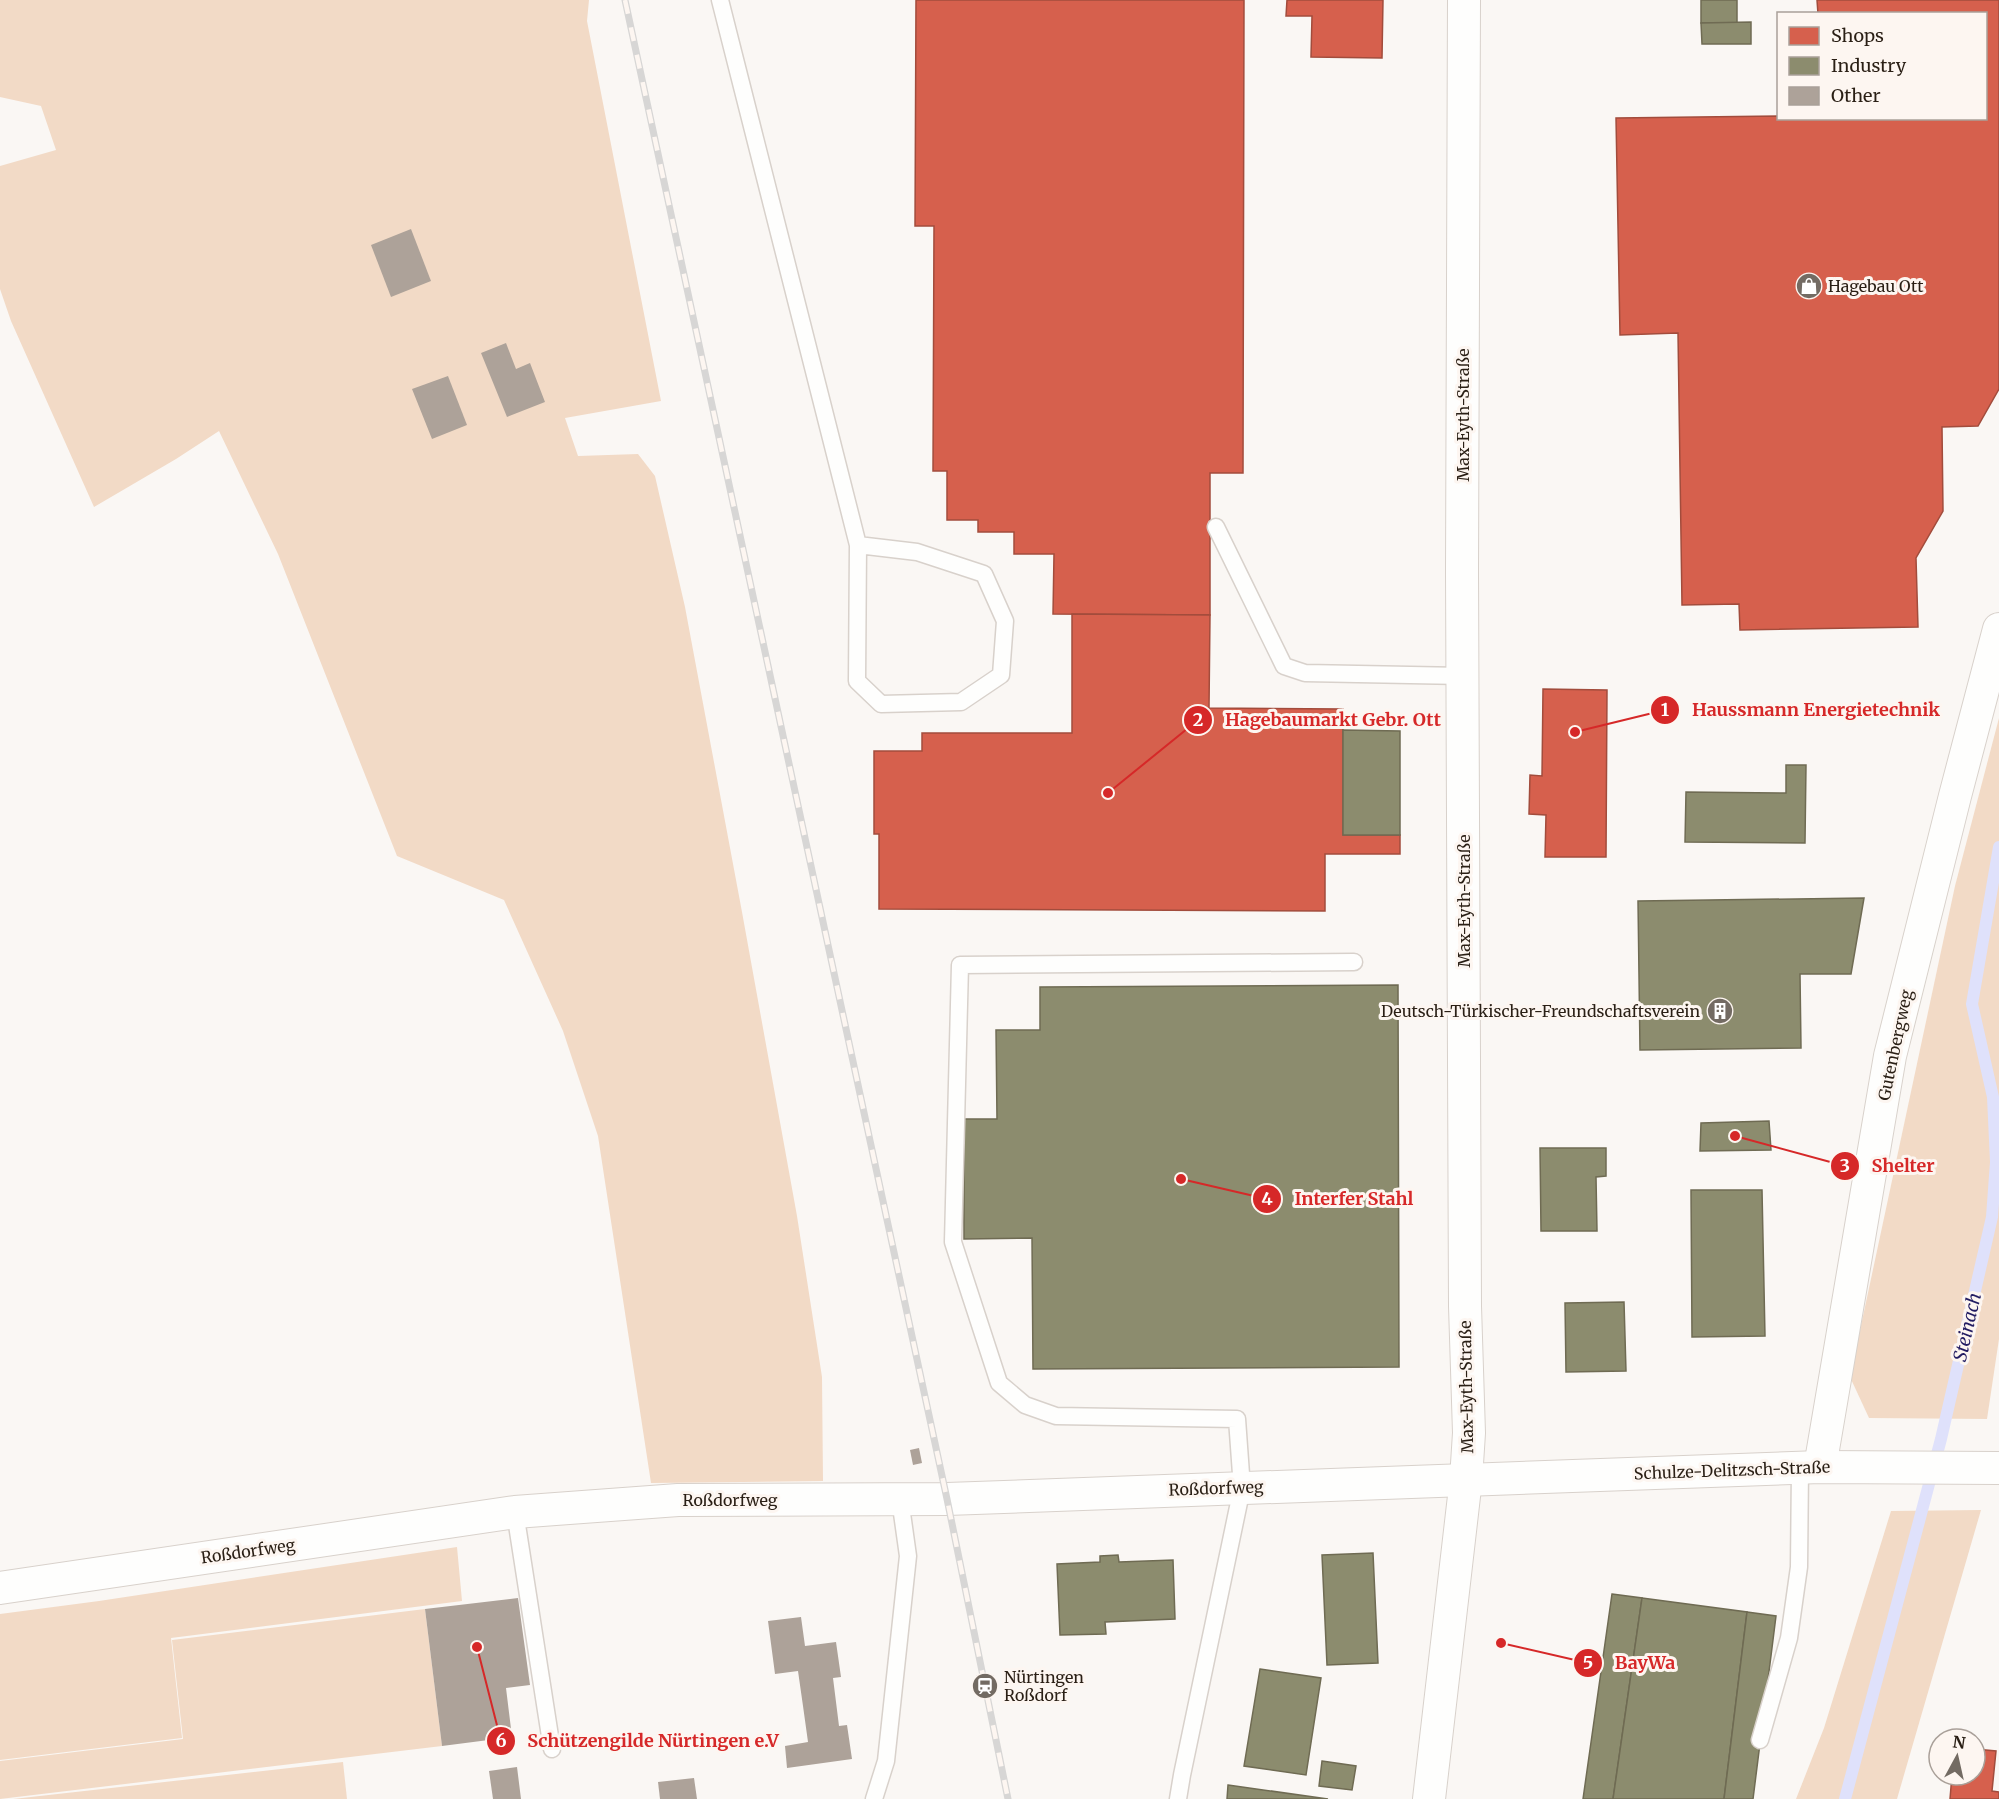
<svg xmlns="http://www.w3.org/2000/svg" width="1999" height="1799" viewBox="0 0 1999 1799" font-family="Merriweather,serif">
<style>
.green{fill:#f2dac6}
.shops{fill:#d6604d;stroke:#a24c3c;stroke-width:1.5}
.industry{fill:#8c8c6e;stroke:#6f6b53;stroke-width:1.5}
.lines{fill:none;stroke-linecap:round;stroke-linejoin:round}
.stream{stroke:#dfe1fb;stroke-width:12}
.building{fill:#ada299}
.service-casing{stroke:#d8d1cb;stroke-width:19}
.minor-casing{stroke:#d8d1cb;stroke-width:34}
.service{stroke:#fefefd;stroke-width:16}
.minor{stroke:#fefefd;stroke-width:32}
.rail-casing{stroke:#d7d6d5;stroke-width:7}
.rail{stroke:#fdf6f1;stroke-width:4.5;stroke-dasharray:14;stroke-linecap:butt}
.labels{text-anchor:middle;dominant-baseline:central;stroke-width:6;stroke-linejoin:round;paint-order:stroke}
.poi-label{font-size:16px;fill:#2a1f15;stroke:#fdf6f1;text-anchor:start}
.street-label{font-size:16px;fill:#2a1f15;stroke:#fdf6f1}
.water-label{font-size:18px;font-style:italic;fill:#221c62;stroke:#fdf6f1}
.leader{fill:none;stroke:#d62828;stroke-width:2}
.callout-dot{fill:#d62828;stroke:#fdf6f1;stroke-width:2}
.mark-label{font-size:18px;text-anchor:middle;font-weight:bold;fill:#fff}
.callout-label{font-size:18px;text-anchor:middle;font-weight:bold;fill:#d62828;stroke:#fdf6f1;stroke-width:6;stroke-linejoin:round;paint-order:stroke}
</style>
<rect width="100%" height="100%" fill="#faf7f4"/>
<g class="green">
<path d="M0 0H589L587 21 661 401 565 418 578 456 638 454 655 476 685 607 742 912 797 1216 822 1377 823 1481 651 1483 598 1136 563 1031 504 900 397 856 278 554 219 431 176 459 94 507 11 321 0 289V166L56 150 41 106 0 97Z"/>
<path d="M1999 718V1339L1987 1419 1869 1418 1850 1377 1955 886Z"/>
<path d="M1981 1510 1897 1799H1796L1824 1728 1891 1511Z"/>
<path d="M457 1547 462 1601 171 1638 182 1738 0 1760V1614L99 1601Z"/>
<path d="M425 1609 442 1746 0 1799V1761L183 1739 172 1640Z"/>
<path d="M343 1762 347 1799H13Z"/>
</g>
<g class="shops">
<path d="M916 0H1244L1243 473H1210V615L1053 614 1054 554H1014V532H978V520H947V471H933L934 226H915Z"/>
<path d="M1287 0H1383L1382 58 1311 57 1312 16H1286Z"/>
<path d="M1817 0H1999V389L1978 426 1942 427 1943 511 1916 558 1918 627 1740 630 1739 604 1682 605 1678 333 1620 335 1616 118 1778 116V118H1986V14H1818Z"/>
<path d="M1072 614 1210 615 1209 708 1343 709V835H1400V854H1325V911L879 909V834H874V751H922V733H1072Z"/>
<path d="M1543 689 1607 690 1606 857H1545L1546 815 1529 814 1530 775 1542 776Z"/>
<path d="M1975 1749 1996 1751 1992 1791 1999 1792V1799H1950L1952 1775H1975Z"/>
</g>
<g class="industry">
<rect x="1701" y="0" width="36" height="23"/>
<path d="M1751 22V44H1702L1701 23Z"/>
<path d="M1343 730 1400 731V835H1343Z"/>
<path d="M1786 765H1806L1805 843 1685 842 1686 792 1786 793Z"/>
<path d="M1864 898 1851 974H1800L1801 1048 1640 1050 1638 901Z"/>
<path d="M1398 985 1399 1367 1033 1369 1032 1238 964 1239V1119H997L996 1030H1040V987Z"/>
<path d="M1769 1121 1771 1150 1700 1151 1701 1123Z"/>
<path d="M1540 1148H1606V1176L1596 1177 1597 1231H1541Z"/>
<path d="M1691 1190H1762L1765 1336 1692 1337Z"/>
<path d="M1624 1302 1626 1371 1566 1372 1565 1303Z"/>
<path d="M1373 1553 1378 1663 1327 1665 1322 1555Z"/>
<path d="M1118 1555 1119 1562 1173 1560 1175 1619 1105 1622 1106 1634 1060 1635 1057 1564 1100 1562V1556Z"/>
<path d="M1612 1594 1642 1598 1613 1799H1583Z"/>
<path d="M1642 1598 1747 1612 1724 1799H1613Z"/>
<path d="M1747 1612 1776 1616 1753 1799H1724Z"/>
<path d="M1260 1669 1321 1678 1306 1775 1244 1766Z"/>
<path d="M1322 1761 1356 1766 1352 1790 1319 1786Z"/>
<path d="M1228 1785 1328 1799H1227Z"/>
</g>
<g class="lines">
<path class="stream" d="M1845 1799 1941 1439 1992 1217 1996 1162 1993 1097 1972 1004 1999 847"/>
</g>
<g class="building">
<path d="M411 229 431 281 391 297 371 245Z"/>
<path d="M506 343 516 369 530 363 545 402 507 417 481 353Z"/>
<path d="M448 376 467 425 432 439 412 389Z"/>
<path d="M919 1448 922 1463 913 1465 910 1450Z"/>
<path d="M518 1598 530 1685 506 1688 512 1737 442 1746 425 1609Z"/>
<path d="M801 1617 805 1646 836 1642 841 1677 833 1678 839 1726 847 1725 852 1759 787 1768 785 1746 808 1742 803 1706 798 1671 775 1674 768 1621Z"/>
<path d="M517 1767 521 1799H493L489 1771Z"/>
<path d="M694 1778 697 1799H660L658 1782Z"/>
</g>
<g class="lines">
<g class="service-casing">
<g id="service">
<path d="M720 0 858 545 857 681 881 704 961 702 1001 675 1005 621 984 574 917 552 858 545"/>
<path d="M1216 527 1284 666 1305 673 1463 676"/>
<path d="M515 1512 552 1749"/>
<path d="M1760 1740 1789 1638 1799 1567 1800 1468"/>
<path d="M874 1799 886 1761 908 1556 900 1499"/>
<path d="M1178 1799 1182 1775 1242 1488 1237 1419 1056 1416 1025 1405 999 1383 953 1242 960 965 1354 962"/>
</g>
</g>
<g class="minor-casing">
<g id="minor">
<path d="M1820 1467 1890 1056 1955 796 1999 629"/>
<path d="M0 1588 515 1512 678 1500 947 1499 1820 1467 1999 1468"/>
<path d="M1429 1799 1466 1479 1469 1433 1465 1306 1462 572 1464 0"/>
</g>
</g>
<use href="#service" class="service"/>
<use href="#minor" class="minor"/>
<g class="rail-casing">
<path id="rail" d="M625 0 947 1499 1008 1799"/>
</g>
<use href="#rail" class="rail"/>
</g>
<defs>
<g id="shop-disc" transform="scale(1.35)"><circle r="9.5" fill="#736b63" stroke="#fdf6f1"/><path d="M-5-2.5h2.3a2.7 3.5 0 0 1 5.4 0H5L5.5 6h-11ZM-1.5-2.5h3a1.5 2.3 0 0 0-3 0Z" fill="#fff"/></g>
<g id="building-disc" transform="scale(1.35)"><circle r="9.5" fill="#736b63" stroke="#fdf6f1"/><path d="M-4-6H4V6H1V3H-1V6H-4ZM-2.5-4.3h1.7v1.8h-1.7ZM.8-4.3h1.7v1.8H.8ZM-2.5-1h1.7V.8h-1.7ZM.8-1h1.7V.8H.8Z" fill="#fff"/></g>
<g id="station-disc" transform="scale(1.35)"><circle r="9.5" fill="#736b63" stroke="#fdf6f1"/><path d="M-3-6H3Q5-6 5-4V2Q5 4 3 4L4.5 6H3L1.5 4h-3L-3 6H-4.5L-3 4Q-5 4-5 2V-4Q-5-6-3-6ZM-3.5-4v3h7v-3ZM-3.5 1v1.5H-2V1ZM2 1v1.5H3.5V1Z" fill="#fff"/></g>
</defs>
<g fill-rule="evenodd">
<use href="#shop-disc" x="1809" y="286"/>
<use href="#building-disc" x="1720" y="1011"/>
<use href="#station-disc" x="985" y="1686"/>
</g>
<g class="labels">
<g class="poi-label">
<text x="1828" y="286">Hagebau Ott</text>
<text x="1700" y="1011" text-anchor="end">Deutsch-Türkischer-Freundschaftsverein</text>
<text x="1004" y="1677">Nürtingen<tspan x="1004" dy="18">Roßdorf</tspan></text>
</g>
<g class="street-label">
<text transform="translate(1463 415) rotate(-90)">Max-Eyth-Straße</text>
<text transform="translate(1464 901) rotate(-90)">Max-Eyth-Straße</text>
<text transform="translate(1895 1045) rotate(-78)">Gutenbergweg</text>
<text transform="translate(1466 1387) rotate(-91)">Max-Eyth-Straße</text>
<text transform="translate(1732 1470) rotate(-2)">Schulze-Delitzsch-Straße</text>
<text transform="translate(1216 1488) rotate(-2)">Roßdorfweg</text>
<text x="730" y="1500">Roßdorfweg</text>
<text transform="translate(248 1551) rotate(-8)">Roßdorfweg</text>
</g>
<g class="water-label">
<text transform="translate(1967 1327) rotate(-77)">Steinach</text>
</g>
</g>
<path class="leader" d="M1575 732L1665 710M1108 793L1198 720M1735 1136L1845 1166M1181 1179L1267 1199M1501 1643L1588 1663M477 1647L501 1741"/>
<g class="callout-dot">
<circle cx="1575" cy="732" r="6"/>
<circle cx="1108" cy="793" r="6"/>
<circle cx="1735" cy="1136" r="6"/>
<circle cx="1181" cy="1179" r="6"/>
<circle cx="1501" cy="1643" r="6"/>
<circle cx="477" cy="1647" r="6"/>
<circle cx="1665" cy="710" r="15"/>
<circle cx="1198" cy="720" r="15"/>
<circle cx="1845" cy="1166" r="15"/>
<circle cx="1267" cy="1199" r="15"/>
<circle cx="1588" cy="1663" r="15"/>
<circle cx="501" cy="1741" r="15"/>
</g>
<g class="mark-label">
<text x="1665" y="716">1</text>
<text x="1198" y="726">2</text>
<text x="1845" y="1172">3</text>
<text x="1267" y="1205">4</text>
<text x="1588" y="1669">5</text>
<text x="501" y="1747">6</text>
</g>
<g class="callout-label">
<text x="1816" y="716">Haussmann Energietechnik</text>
<text x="1333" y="726">Hagebaumarkt Gebr. Ott</text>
<text x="1903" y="1172">Shelter</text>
<text x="1354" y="1205">Interfer Stahl</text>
<text x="1645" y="1669">BayWa</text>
<text x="653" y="1747">Schützengilde Nürtingen e.V</text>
</g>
<rect x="1777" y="12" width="210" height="108" fill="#fdf6f1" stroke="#a9a099" stroke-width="1.5"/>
<rect x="1789" y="27" width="30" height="18" fill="#d6604d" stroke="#a9a099" stroke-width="1.5"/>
<text x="1831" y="42" font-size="18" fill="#2a1f15">Shops</text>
<rect x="1789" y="57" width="30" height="18" fill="#8c8c6e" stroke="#a9a099" stroke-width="1.5"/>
<text x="1831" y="72" font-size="18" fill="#2a1f15">Industry</text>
<rect x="1789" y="87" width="30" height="18" fill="#ada299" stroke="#a9a099" stroke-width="1.5"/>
<text x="1831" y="102" font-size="18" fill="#2a1f15">Other</text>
<g transform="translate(1957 1757) rotate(8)"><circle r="28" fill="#fdf6f1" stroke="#a9a099" stroke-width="1.5"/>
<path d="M0-4.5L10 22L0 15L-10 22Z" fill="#736b63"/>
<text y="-9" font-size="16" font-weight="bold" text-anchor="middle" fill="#2a1f15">N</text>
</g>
</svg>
